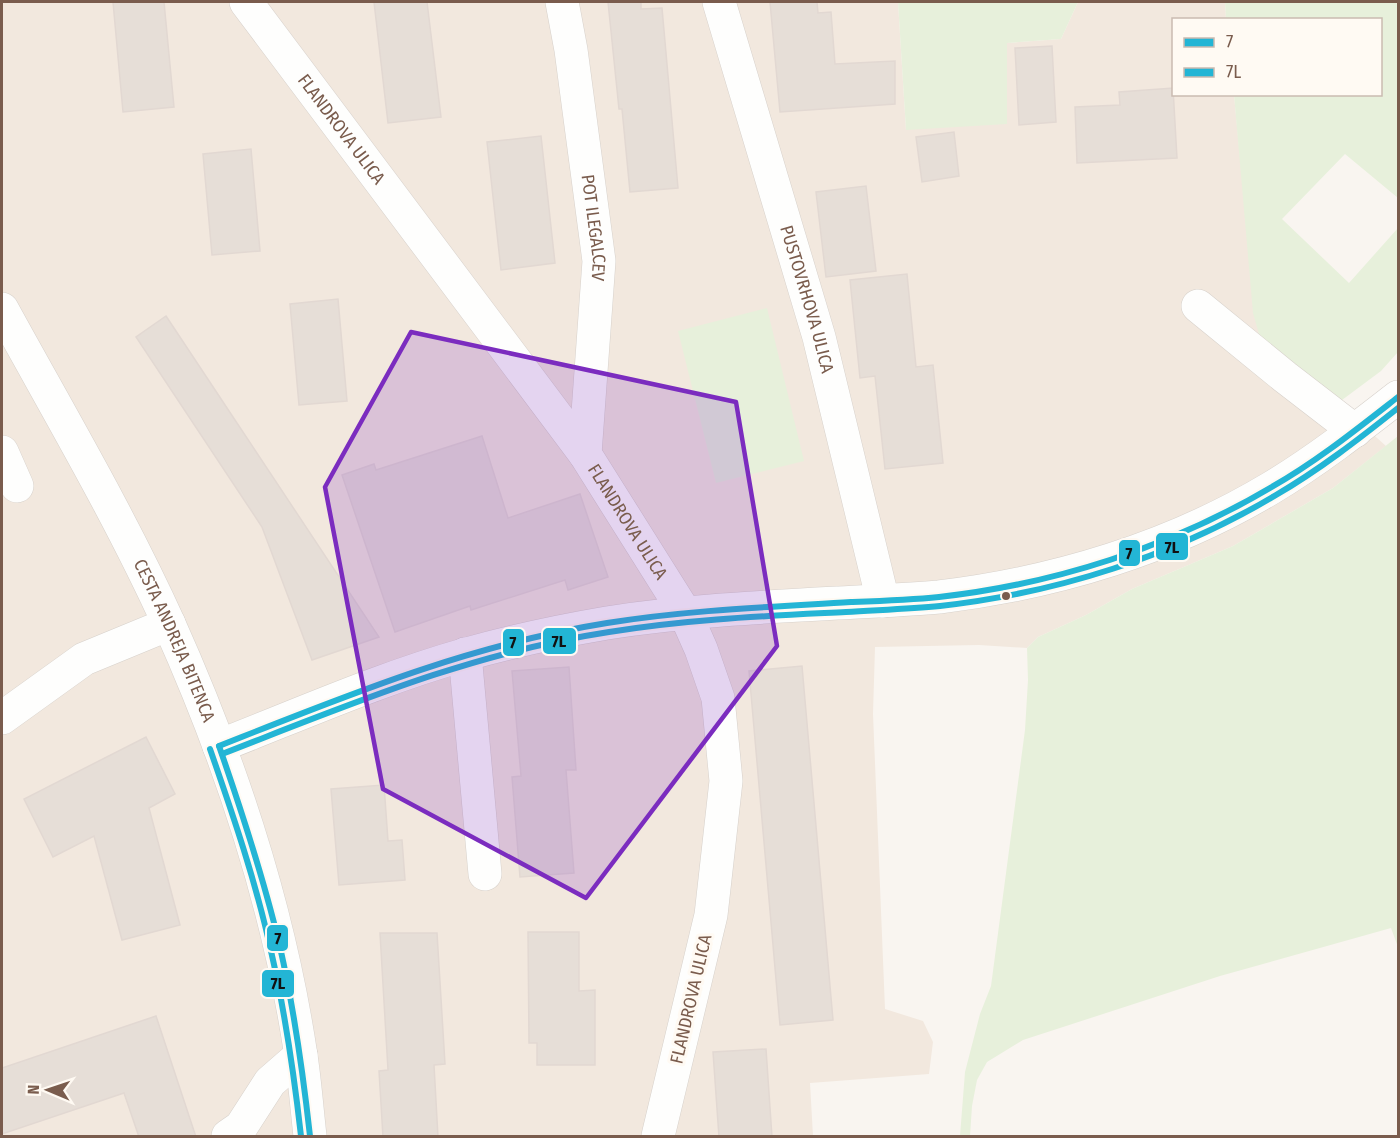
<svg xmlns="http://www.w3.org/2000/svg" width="1400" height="1138" viewBox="0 0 1400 1138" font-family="'Fira Sans Condensed',sans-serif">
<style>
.residential{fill:#f2e8de}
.green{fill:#e7f0db}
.building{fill:#e6ded7;stroke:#e2d8d2;stroke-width:1.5}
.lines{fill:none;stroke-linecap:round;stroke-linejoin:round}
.minor-casing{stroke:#d7d1cb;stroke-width:34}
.minor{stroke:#fefefd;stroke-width:33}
.bus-1-casing{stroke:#fffaf3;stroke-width:10}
.bus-2-casing{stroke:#fffaf3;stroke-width:10}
.bus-1{stroke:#23b5d5;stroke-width:6}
.bus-2{stroke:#23b5d5;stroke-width:6}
.marked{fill:#7b2cbf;fill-opacity:0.2;stroke:#7b2cbf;stroke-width:4.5;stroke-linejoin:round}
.bus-dot{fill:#7a5c4d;stroke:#fffaf3;stroke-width:2}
.labels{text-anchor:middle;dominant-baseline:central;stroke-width:6;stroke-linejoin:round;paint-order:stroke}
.street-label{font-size:18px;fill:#7a5c4d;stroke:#fffaf3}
.line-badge{stroke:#fffaf3;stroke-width:2}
.pale-badge-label{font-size:16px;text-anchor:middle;font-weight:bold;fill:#111}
</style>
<rect width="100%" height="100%" fill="#f9f5f0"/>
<path class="residential" d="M2 2H898L906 130 1007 43 1061 39 1078 2H1225L1226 19 1174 20V94L1234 95 1243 188 1338 403 1386 446 1333 488 1233 546 1132 589 1086 615 1038 637 1027 648 979 645 875 647 873 714 885 1009 923 1021 933 1042 929 1074 810 1083 813 1136H2Z"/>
<g class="green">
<path d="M898 2H1078L1061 39 1007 43V124L906 130Z"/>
<path d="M1225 2H1398V198L1345 154 1282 219 1349 283 1398 228V352L1381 371 1338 403 1259 334 1253 313 1234 95 1380 94V20L1226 19Z"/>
<path d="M767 308 804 461 716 483 678 331Z"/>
<path d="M1398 436V947L1391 928 1220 976 1023 1040 987 1062 977 1080 972 1106 970 1136H960L965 1072 980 1014 991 986 1025 730 1028 680 1027 648 1038 637 1086 615 1132 589 1233 546 1333 488Z"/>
</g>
<g class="building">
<path d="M113 2H164L174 107 123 112Z"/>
<path d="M374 2H427L441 117 388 123Z"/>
<path d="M608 2H641V9L662 8 678 188 630 192 622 109H619Z"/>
<path d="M770 2H817L818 13 831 12 835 64 895 61V104L780 112Z"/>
<path d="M1052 46 1056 122 1019 125 1015 48Z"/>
<path d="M1173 88 1177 158 1077 163 1075 107 1120 105 1119 92Z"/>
<path d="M954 132 959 176 922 182 916 137Z"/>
<path d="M541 136 555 263 501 270 487 142Z"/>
<path d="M251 149 260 251 212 255 203 154Z"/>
<path d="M866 186 876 271 826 277 816 192Z"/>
<path d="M907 274 916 367 933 365 943 463 885 469 875 376 860 378 850 280Z"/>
<path d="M338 299 347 401 299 405 290 304Z"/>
<path d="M166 316 231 414 379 637 312 660 262 527 136 337Z"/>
<path d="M482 436 508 518 580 494 608 577 568 590 565 580 471 610 470 606 395 632 342 475 374 464 376 470Z"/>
<path d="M802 666 833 1020 780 1025 749 671Z"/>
<path d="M569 667 576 770H566L574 873 520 877 512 777 521 776 512 671Z"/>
<path d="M146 737 175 794 149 808 180 925 122 940 94 836 53 857 24 799Z"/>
<path d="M384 785 388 841 402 840 405 880 339 885 331 789Z"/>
<path d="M528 932H579V991L595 990V1065H537V1043H529Z"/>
<path d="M380 933H437L445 1064 434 1065 438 1137H383L379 1071 388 1070Z"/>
<path d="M156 1016 196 1137H139L124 1093 2 1134V1068Z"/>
<path d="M766 1049 772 1137H719L713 1052Z"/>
</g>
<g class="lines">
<g class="minor-casing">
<g id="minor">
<path id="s1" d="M246 2 585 454 685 613 701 649 718 698 726 781 711 915 658 1136"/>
<path id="s2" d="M562 2 571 50 599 261 585 454"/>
<path id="s3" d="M719 2 819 337 883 601"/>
<path d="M1198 306 1285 377 1355 431"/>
<path id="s4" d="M2 309C59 413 120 516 169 624 230 760 279 908 301 1056 305 1082 307 1110 310 1136"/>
<path d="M2 452 17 486"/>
<path d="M465 654 485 874"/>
<path d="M2 718 84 659 169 624"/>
<path d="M219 746C301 714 382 678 467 654 513 641 560 631 607 623 684 611 762 607 839 603 872 601 906 600 939 597 1055 583 1171 548 1271 488 1316 461 1357 429 1398 397"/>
<path d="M228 1136 241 1127 270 1082 301 1055"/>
</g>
</g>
<use href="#minor" class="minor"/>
<g class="bus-1-casing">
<g id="bus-1">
<path d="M219 746C348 695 469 645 607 623 688 610 770 607 851 602 880 601 910 600 939 597 1055 584 1170 547 1270 488 1316 462 1357 429 1398 397"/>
<path d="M219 746C242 812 264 879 280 947 294 1009 303 1073 310 1136"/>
</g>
</g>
<g class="bus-2-casing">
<g id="bus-2">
<path d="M210 749C233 815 256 882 271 951 285 1012 294 1074 301 1136"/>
<path d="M222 754C351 704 471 653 609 632 688 619 767 616 846 612 877 610 909 609 940 606 1057 593 1174 556 1276 495 1319 470 1359 439 1398 408"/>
</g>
</g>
<use href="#bus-1" class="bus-1"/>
<use href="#bus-2" class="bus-2"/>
</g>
<path class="marked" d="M411 332 736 402 777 646 586 898 383 789 325 487Z"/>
<circle class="bus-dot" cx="1006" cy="596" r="5"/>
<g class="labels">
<g class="street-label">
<text stroke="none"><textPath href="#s1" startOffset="159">FLANDROVA ULICA</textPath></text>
<text stroke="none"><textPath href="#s2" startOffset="228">POT ILEGALCEV</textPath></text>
<text stroke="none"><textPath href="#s3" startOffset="310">PUSTOVRHOVA ULICA</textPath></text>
<text stroke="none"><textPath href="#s1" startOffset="645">FLANDROVA ULICA</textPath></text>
<text stroke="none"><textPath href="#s4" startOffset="374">CESTA ANDREJA BITENCA</textPath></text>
<text transform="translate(691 999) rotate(-77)">FLANDROVA ULICA</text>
</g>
</g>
<g class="line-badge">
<rect x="1155" y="532" width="34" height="29" rx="6" fill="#23b5d5"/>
<rect x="1118" y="539" width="23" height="28" rx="6" fill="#23b5d5"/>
<rect x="542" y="627" width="35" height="28" rx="6" fill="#23b5d5"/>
<rect x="502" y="628" width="23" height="29" rx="6" fill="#23b5d5"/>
<rect x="266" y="924" width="23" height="28" rx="6" fill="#23b5d5"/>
<rect x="261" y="969" width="34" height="29" rx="6" fill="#23b5d5"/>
</g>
<g class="pale-badge-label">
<text x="1172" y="553">7L</text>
<text x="1129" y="559">7</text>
<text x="559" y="647">7L</text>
<text x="513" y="648">7</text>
<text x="278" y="944">7</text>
<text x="278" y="989">7L</text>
</g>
<rect width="1400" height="1138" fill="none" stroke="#7a5c4d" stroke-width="6"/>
<rect x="1172" y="18" width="210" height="78" fill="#fffaf3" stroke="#cabbb1" stroke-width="1.5"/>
<rect x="1184" y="38" width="30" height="9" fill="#23b5d5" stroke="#cabbb1" stroke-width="1.5"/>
<text x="1226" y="48" font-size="18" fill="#7a5c4d">7</text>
<rect x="1184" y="68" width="30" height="9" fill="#23b5d5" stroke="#cabbb1" stroke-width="1.5"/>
<text x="1226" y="78" font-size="18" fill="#7a5c4d">7L</text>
<g transform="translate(48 1090) rotate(272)" stroke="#fffaf3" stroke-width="4.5" paint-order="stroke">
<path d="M0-4.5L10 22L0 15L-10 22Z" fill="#7a5c4d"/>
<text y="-9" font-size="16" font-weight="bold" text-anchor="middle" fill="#7a5c4d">N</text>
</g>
</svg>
